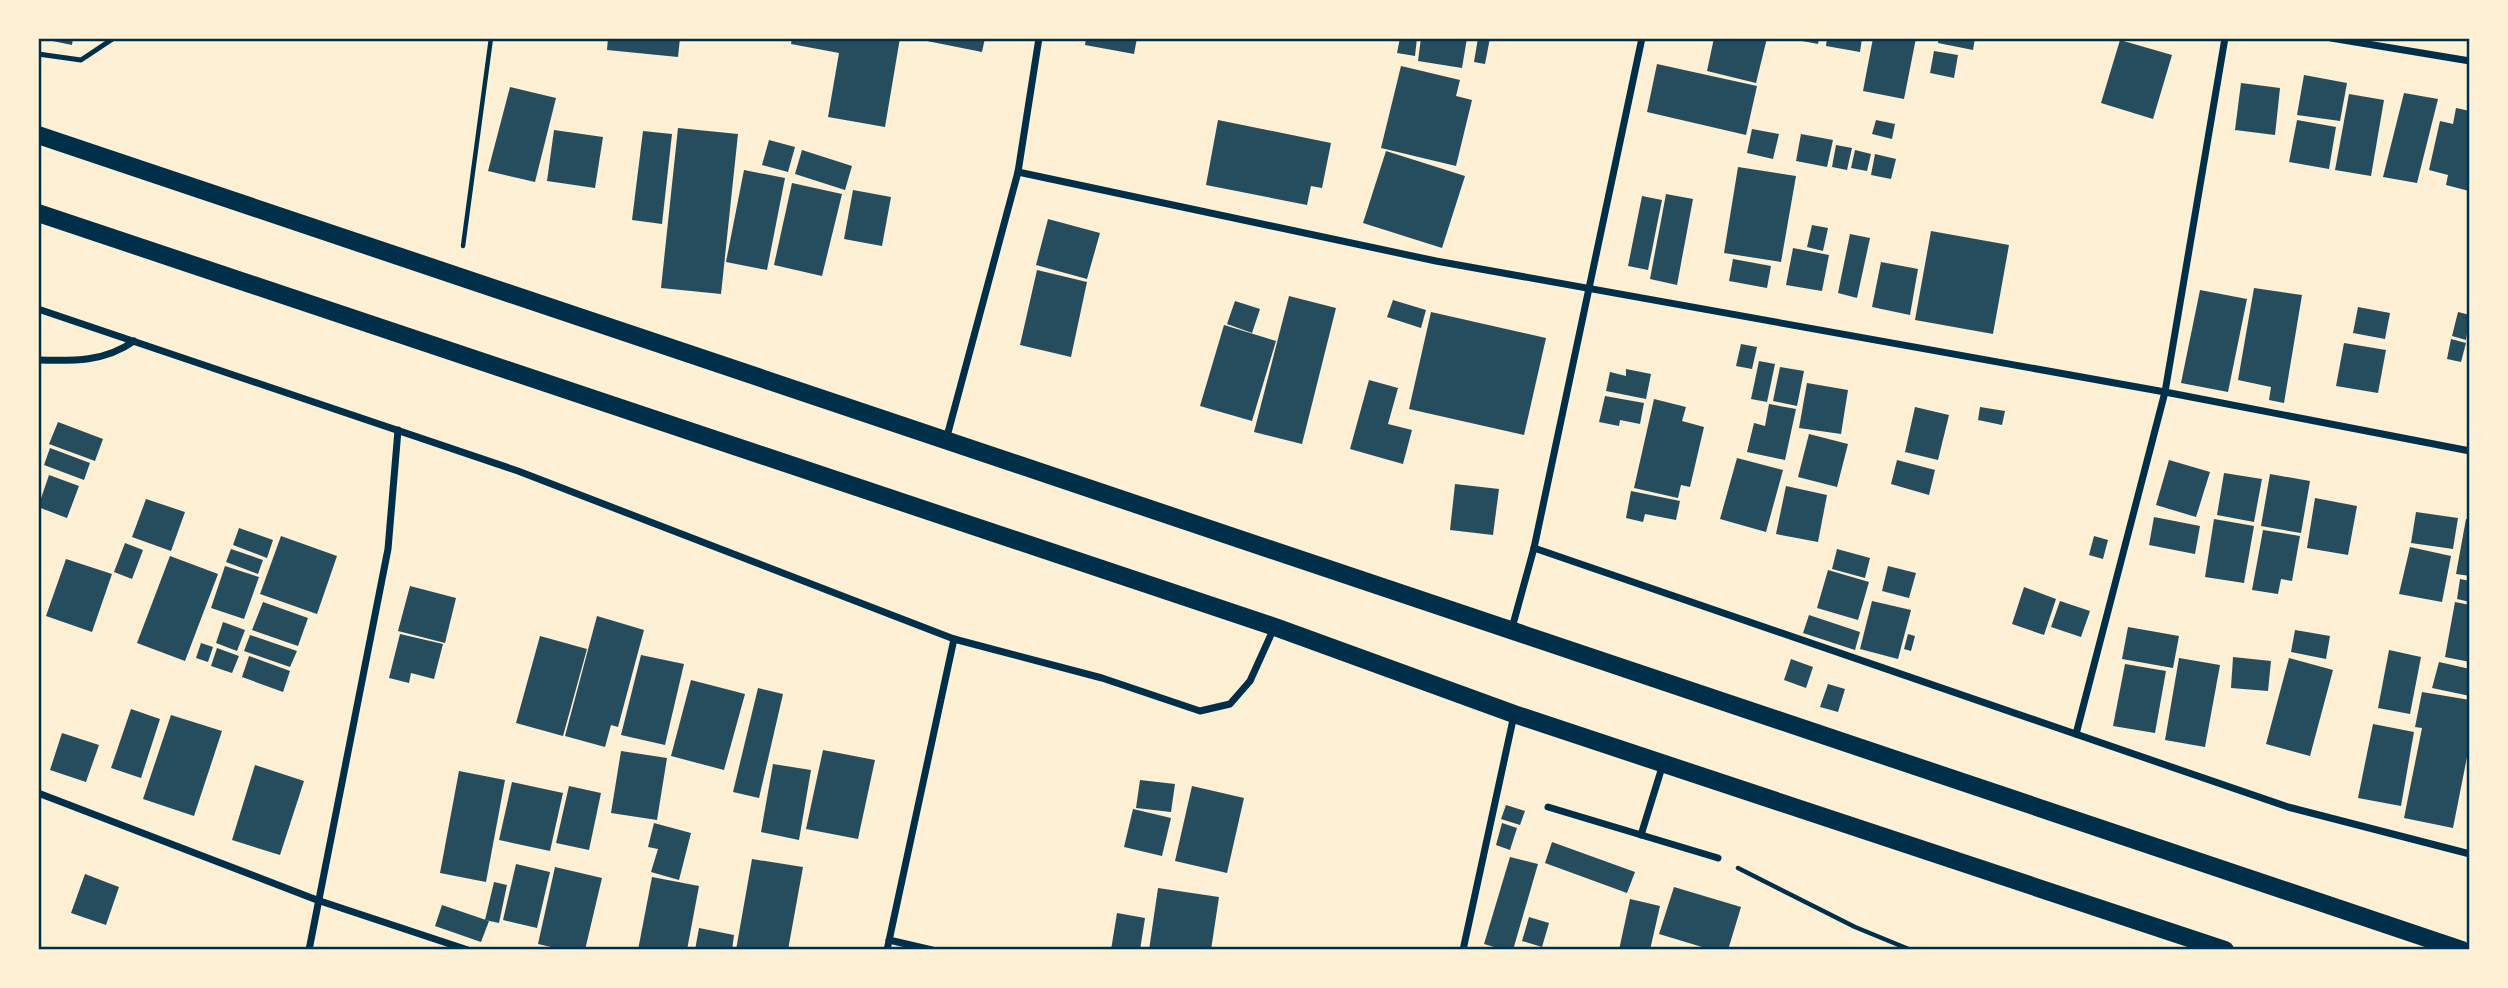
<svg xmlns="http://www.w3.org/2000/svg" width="2508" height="988" viewBox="0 0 2508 988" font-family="Signika,sans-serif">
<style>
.building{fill:#264d5e}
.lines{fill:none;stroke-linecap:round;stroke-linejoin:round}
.path{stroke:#003049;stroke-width:4.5}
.service{stroke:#003049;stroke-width:5}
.minor{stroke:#003049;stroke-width:7}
.primary{stroke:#003049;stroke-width:18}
.neatline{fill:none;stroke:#003049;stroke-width:2.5}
</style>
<rect width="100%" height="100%" fill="#fdf0d5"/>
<g class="building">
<path d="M38 38H73L72 45Z"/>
<path d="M608 38H680L678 57 607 50Z"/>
<path d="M792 38H900L885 127 828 117 839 53 791 44Z"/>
<path d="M912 38H985L982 52Z"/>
<path d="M1086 38H1137L1134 54 1085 45Z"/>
<path d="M1400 38H1417L1415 56 1397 53Z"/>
<path d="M1421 38H1467L1462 68 1418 61Z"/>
<path d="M1478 38H1490L1485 64 1474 62Z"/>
<path d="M1714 38H1767L1756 83 1707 71Z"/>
<path d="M1787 38H1819L1818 44Z"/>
<path d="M1827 38H1862L1860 52 1826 46Z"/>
<path d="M1873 38H1916L1904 99 1863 91Z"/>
<path d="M1939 38H1975L1973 50 1938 43Z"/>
<path d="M2120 40 2172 55 2153 119 2101 103Z"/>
<path d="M1934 51 1958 55 1954 78 1930 73Z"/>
<path d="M1657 64 1757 86 1746 135 1647 112Z"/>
<path d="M1401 66 1460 80 1456 96 1472 100 1456 166 1381 148Z"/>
<path d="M2304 75 2347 83 2340 121 2297 115Z"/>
<path d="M2241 83 2280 88 2275 135 2235 130Z"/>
<path d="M510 87 556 98 535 182 488 171Z"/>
<path d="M2404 93 2438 99 2417 183 2383 177Z"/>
<path d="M2349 94 2384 100 2371 176 2335 170Z"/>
<path d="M2456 108 2470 111 2467 123 2470 124 2469 191 2446 185 2448 175 2429 170 2440 121 2453 124Z"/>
<path d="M1218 120 1331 143 1322 188 1311 186 1307 205 1206 185Z"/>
<path d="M1876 120 1895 124 1892 139 1872 134Z"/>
<path d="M2297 120 2336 127 2329 169 2289 162Z"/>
<path d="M678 128 738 134 721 294 661 288Z"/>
<path d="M1752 129 1779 134 1773 159 1747 153Z"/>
<path d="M554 130 603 137 595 188 547 181Z"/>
<path d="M643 131 672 134 662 224 632 220Z"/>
<path d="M1801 134 1833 140 1827 167 1796 161Z"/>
<path d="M769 140 795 147 788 172 762 165Z"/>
<path d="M1836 145 1852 148 1847 170 1832 167Z"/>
<path d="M802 150 852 166 845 190 795 174Z"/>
<path d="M1855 150 1871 154 1867 171 1851 168Z"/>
<path d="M1386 151 1465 176 1442 248 1363 223Z"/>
<path d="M1875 154 1896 159 1891 179 1871 175Z"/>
<path d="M1738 167 1796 176 1781 262 1724 253Z"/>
<path d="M744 170 785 178 767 270 726 262Z"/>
<path d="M792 183 842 194 822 276 774 265Z"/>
<path d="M853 190 891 197 882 246 844 239Z"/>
<path d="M1666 194 1693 199 1677 285 1650 279Z"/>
<path d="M1642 196 1662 200 1648 270 1628 266Z"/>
<path d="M1048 219 1100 233 1087 279 1036 265Z"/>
<path d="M1812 225 1828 228 1823 251 1807 247Z"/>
<path d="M1931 231 2009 245 1993 334 1915 320Z"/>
<path d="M1850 234 1870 238 1857 298 1838 293Z"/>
<path d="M1793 248 1829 255 1822 291 1786 285Z"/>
<path d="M1733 259 1771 266 1767 288 1729 281Z"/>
<path d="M1881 262 1918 269 1910 315 1872 307Z"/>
<path d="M1037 270 1087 282 1071 357 1020 345Z"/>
<path d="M2254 288 2302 295 2284 403 2269 400 2271 387 2238 380Z"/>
<path d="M2200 290 2247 299 2228 392 2181 383Z"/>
<path d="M1289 296 1336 308 1302 444 1254 432Z"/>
<path d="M1393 300 1426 310 1421 328 1387 317Z"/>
<path d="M1235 301 1260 309 1252 333 1227 324Z"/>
<path d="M2358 307 2390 313 2385 339 2353 333Z"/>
<path d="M1431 312 1546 338 1524 435 1409 409Z"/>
<path d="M2458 312 2470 315 2466 340 2452 336Z"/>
<path d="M1224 325 1276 341 1252 421 1200 406Z"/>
<path d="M2451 339 2466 343 2461 362 2447 359Z"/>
<path d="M2344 343 2386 350 2378 393 2336 386Z"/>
<path d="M1741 344 1757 347 1752 369 1736 366Z"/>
<path d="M1759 361 1775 364 1767 402 1751 399Z"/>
<path d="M1780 367 1804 371 1797 406 1773 401Z"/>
<path d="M1626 369 1651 374 1646 399 1606 391 1610 372 1626 376Z"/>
<path d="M1369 380 1398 388 1388 424 1412 430 1403 464 1350 449Z"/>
<path d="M1807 383 1848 390 1841 434 1799 428Z"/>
<path d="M1605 396 1644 403 1640 424 1620 420 1619 426 1599 422Z"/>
<path d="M1654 399 1686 407 1682 421 1704 427 1690 487 1681 485 1678 498 1634 488Z"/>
<path d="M1769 404 1796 409 1785 460 1747 452 1754 423 1765 426Z"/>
<path d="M1915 407 1949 415 1938 460 1905 452Z"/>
<path d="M1980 407 2005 411 2002 425 1978 420Z"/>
<path d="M58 422 103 439 95 461 49 444Z"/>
<path d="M1809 434 1848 444 1837 487 1798 477Z"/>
<path d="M50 448 90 463 84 480 44 465Z"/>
<path d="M1737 458 1783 470 1766 532 1720 519Z"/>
<path d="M1897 460 1935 470 1929 495 1891 484Z"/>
<path d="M2169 460 2210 472 2196 517 2156 505Z"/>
<path d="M2224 473 2262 479 2254 522 2217 515Z"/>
<path d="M2270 474 2310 481 2301 533 2261 526Z"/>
<path d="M49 475 79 486 67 518 38 507Z"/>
<path d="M1455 484 1499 489 1493 535 1450 530Z"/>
<path d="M1786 486 1827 495 1818 542 1776 534Z"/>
<path d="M1631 491 1680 501 1676 520 1645 514 1643 522 1626 518Z"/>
<path d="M2315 498 2357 506 2348 555 2307 548Z"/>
<path d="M146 499 185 512 171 551 132 537Z"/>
<path d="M2416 512 2458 518 2453 549 2411 543Z"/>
<path d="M2154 517 2200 526 2195 554 2149 545Z"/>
<path d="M2214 519 2254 526 2244 583 2205 577Z"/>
<path d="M2466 519 2470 520V576L2456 574Z"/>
<path d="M239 528 273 540 267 558 233 545Z"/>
<path d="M2263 530 2300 536 2292 581 2281 579 2278 594 2252 590Z"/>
<path d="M281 536 337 556 317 614 260 594Z"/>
<path d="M2094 536 2108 540 2103 559 2089 555Z"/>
<path d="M125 543 143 550 132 579 114 572Z"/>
<path d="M2410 547 2451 556 2442 602 2399 594Z"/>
<path d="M231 549 263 560 258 574 226 562Z"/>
<path d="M1837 549 1870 558 1865 578 1832 569Z"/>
<path d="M170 556 218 574 185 661 137 643Z"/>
<path d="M66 559 112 574 92 632 46 616Z"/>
<path d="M225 566 259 577 244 619 211 608Z"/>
<path d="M1888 566 1916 573 1909 598 1882 591Z"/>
<path d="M1828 570 1869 582 1858 620 1817 608Z"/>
<path d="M2460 579 2470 581V602L2457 599Z"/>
<path d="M410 586 456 598 445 643 398 631Z"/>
<path d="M2024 587 2056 599 2044 635 2012 624Z"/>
<path d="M1872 601 1911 610 1898 659 1860 649Z"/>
<path d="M2060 601 2090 611 2081 637 2051 627Z"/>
<path d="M263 602 308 618 298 646 252 630Z"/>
<path d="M2455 602 2470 605V662L2445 657Z"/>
<path d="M1809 615 1860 632 1855 650 1803 633Z"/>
<path d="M597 616 644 630 618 727 611 725 605 747 565 736Z"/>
<path d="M223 622 245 630 237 651 216 643Z"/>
<path d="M2128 627 2179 636 2173 668 2122 659Z"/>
<path d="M2295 630 2330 636 2326 659 2291 652Z"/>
<path d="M400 634 443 644 434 679 411 673 409 683 389 678Z"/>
<path d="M1908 634 1915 636 1911 651 1904 649Z"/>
<path d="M250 635 297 651 290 667 244 651Z"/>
<path d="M540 636 587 649 563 736 516 723Z"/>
<path d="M201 643 213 647 208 662 196 658Z"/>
<path d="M217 648 239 656 232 673 211 666Z"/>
<path d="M2389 650 2421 657 2410 714 2378 708Z"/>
<path d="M641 655 684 664 665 745 621 735Z"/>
<path d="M249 656 290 671 283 692 242 677Z"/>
<path d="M2233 657 2271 661 2268 691 2231 688Z"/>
<path d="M2179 658 2220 665 2205 747 2165 740Z"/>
<path d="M2289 658 2333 670 2310 756 2266 744Z"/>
<path d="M1791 659 1813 667 1806 688 1784 680Z"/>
<path d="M2439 662 2470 669V696L2432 688Z"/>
<path d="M2125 664 2166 671 2155 733 2113 726Z"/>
<path d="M691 680 745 694 724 770 671 756Z"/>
<path d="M1828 684 1845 689 1838 712 1820 707Z"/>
<path d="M758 688 783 694 759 798 733 792Z"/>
<path d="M2422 692 2470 700V742L2453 828 2404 818 2422 728 2415 727Z"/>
<path d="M131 709 160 719 141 778 111 768Z"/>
<path d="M171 715 222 731 194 816 143 799Z"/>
<path d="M2373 724 2414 732 2401 806 2358 798Z"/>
<path d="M62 733 99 745 86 782 50 770Z"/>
<path d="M823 750 875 760 858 839 806 829Z"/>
<path d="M621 751 667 758 657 820 611 813Z"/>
<path d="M773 764 811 770 799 840 761 832Z"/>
<path d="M255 765 304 781 280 855 232 840Z"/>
<path d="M459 771 505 780 486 882 440 873Z"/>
<path d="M1140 780 1175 784 1171 812 1136 808Z"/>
<path d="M512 782 563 793 550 851 499 840Z"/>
<path d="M569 786 601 793 589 850 556 843Z"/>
<path d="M1192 786 1244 798 1227 873 1175 861Z"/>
<path d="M1506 805 1525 811 1520 825 1501 819Z"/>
<path d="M1133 809 1171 818 1162 856 1124 847Z"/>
<path d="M654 823 691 833 679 880 651 872 658 849 648 847Z"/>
<path d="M1502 823 1517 828 1510 850 1496 845Z"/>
<path d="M1552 842 1635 872 1627 893 1545 863Z"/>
<path d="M1510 857 1538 864 1513 950H1504L1484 944Z"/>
<path d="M752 859 803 867 788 950H736Z"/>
<path d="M516 864 550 872 537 928 503 920Z"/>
<path d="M555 867 602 878 585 950H564L538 944Z"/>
<path d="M85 874 119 887 106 925 71 913Z"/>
<path d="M652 877 699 886 687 950H638Z"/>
<path d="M494 882 507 885 499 923 485 920Z"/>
<path d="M1674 887 1741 907 1728 950H1712L1659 934Z"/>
<path d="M1158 888 1219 897 1211 950H1149Z"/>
<path d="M1630 899 1660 906 1650 950H1619Z"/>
<path d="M442 905 489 921 481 942 435 926Z"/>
<path d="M1117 913 1145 918 1140 950H1111Z"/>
<path d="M1529 917 1549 923 1542 947 1522 941Z"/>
<path d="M699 928 734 935 732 950H695Z"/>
</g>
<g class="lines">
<g class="path">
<path d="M463 246 491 38"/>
<path d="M1738 868 1855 927 1911 950"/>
</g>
<path class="service" d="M38 54 81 60 114 38"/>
<g class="minor">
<path d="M2331 38 2470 61"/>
<path d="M1018 172 1436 261 2165 392 2470 451"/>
<path d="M38 309 518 471 954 639 1102 678 1200 711 1230 704 1250 681 1274 628"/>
<path d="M38 360C73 361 105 362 134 341"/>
<path d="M946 440 1018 172 1039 38"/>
<path d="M1534 548 2288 807 2470 854"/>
<path d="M1512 628 1534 548 1642 38"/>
<path d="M2076 734 2165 392 2225 38"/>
<path d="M38 793 317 900 468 950"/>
<path d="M1548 807 1718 858"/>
<path d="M1641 835 1663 764"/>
<path d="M889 940 932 950"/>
<path d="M309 950 388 549 398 430"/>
<path d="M887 950 954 639"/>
<path d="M1463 950 1514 715"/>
</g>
<g class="primary">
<path d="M38 135 2462 950"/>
<path d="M38 213 1275 627 1514 714 2225 950"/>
</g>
</g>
<rect width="2508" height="988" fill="none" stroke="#fdf0d5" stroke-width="80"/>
<rect x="40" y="40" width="2428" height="908" class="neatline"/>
</svg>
